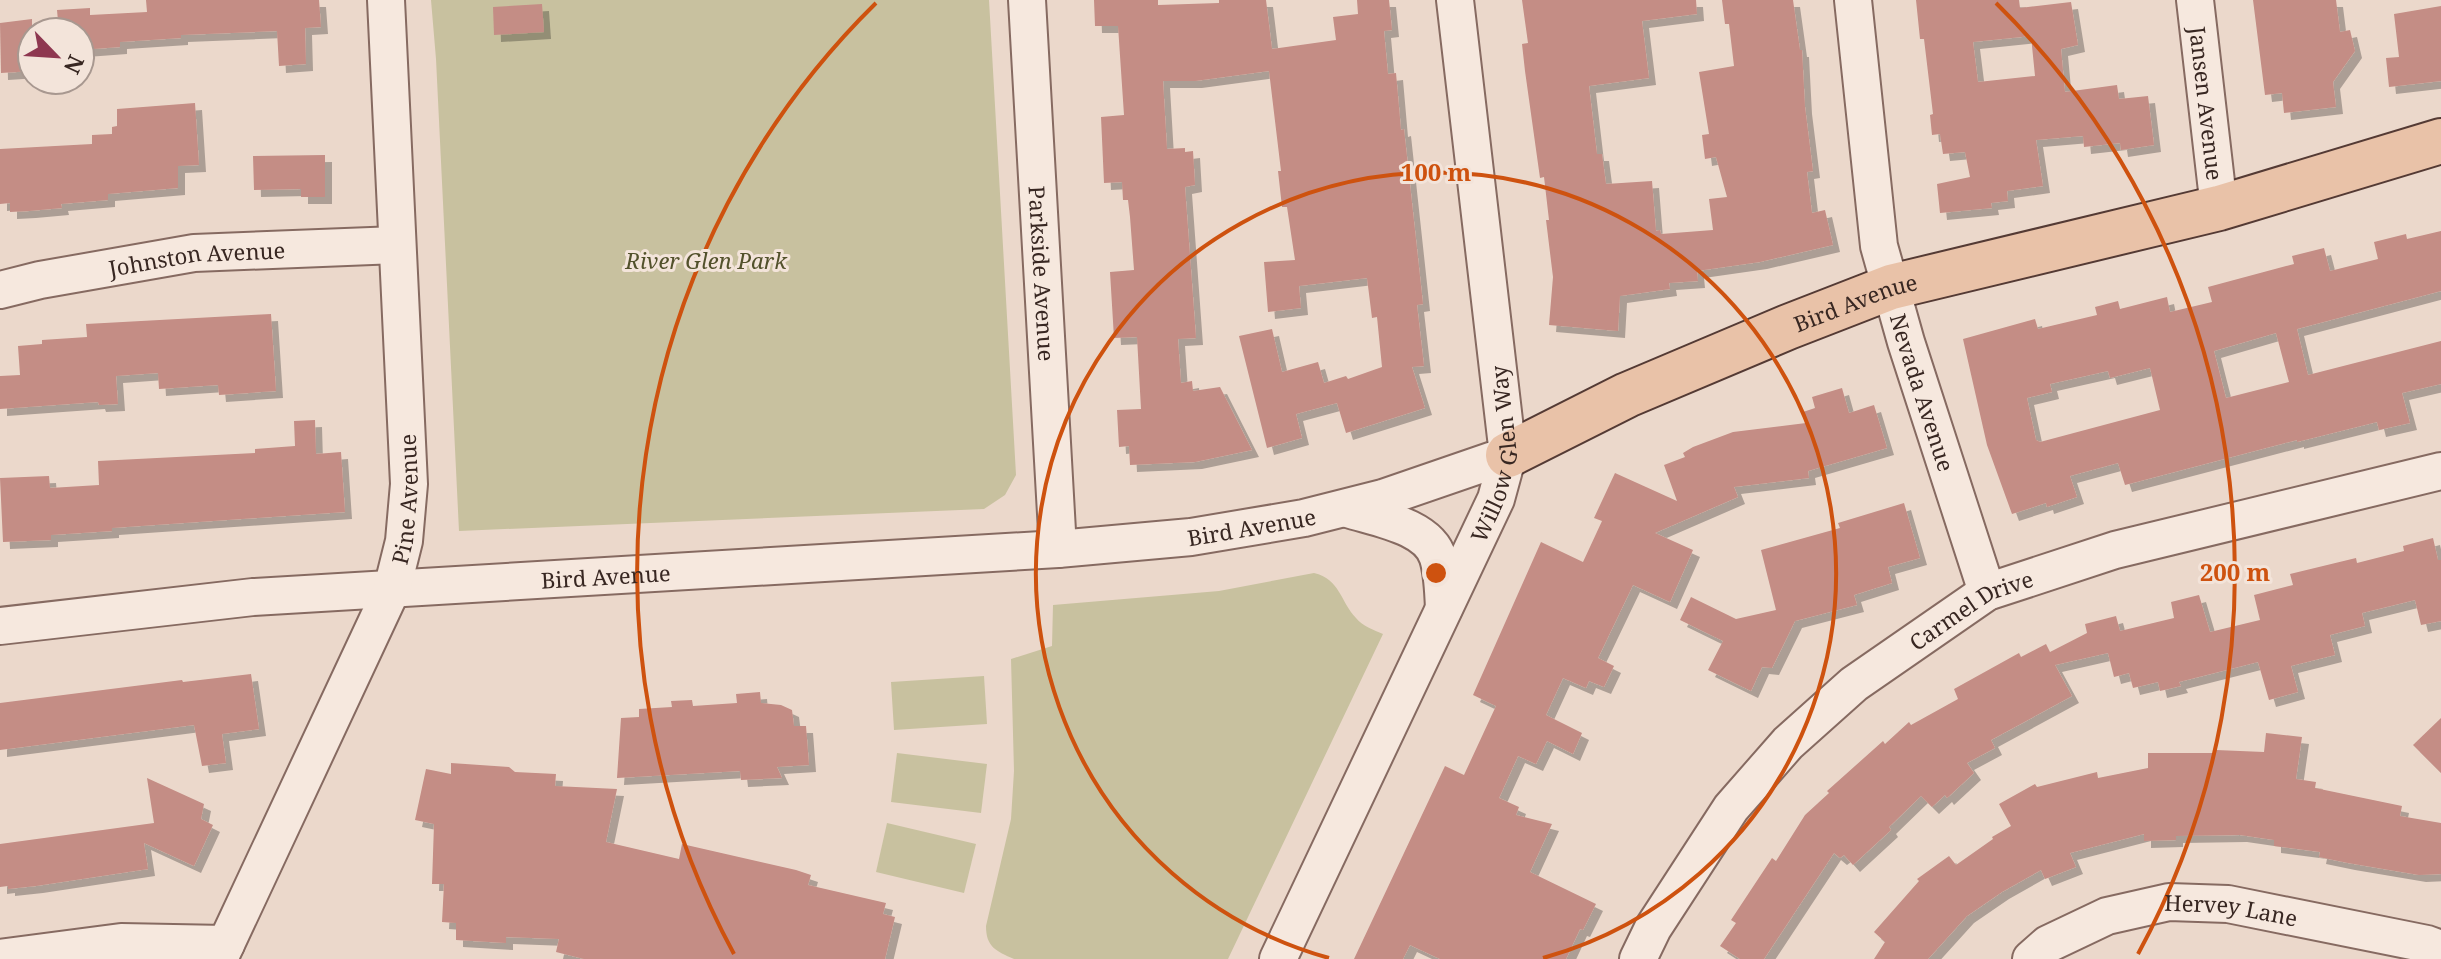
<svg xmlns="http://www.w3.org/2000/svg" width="2441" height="959" viewBox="0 0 2441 959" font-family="'Noto Serif',serif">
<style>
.green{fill:#c8c19f}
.building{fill:#c48d85;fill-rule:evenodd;filter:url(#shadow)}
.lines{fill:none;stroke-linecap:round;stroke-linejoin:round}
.minor-casing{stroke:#866a61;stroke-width:40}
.major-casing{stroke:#543a34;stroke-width:48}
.minor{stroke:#f6e8de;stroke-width:36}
.major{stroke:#e9c2a8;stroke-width:44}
.ring{fill:none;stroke:#ce520f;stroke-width:4}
.labels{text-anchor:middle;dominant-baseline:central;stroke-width:6;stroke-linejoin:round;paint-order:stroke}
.street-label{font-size:22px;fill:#382722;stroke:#f3e4da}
.park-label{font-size:22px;font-style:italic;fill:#52512b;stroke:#f3e4da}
.centre{fill:#ce520f;stroke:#f3e4da;stroke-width:4}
.ring-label{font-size:24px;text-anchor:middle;font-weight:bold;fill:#ce520f;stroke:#f3e4da;stroke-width:6;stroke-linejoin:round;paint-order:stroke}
</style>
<defs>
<filter id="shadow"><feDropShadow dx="7" dy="7" stdDeviation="0" flood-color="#0004"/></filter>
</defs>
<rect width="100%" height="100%" fill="#ebd8cb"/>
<g class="green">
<path d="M431 0H989L1016 475 1005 495 984 509 459 531 436 59Z"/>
<path d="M1314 573C1340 579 1340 601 1356 618 1362 626 1374 630 1383 634L1228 959H1014C996 951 986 947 986 926L1011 819 1014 771 1011 659 1052 646 1053 605 1219 591Z"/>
<path d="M984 676 987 724 894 730 891 682Z"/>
<path d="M897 753 987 764 981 813 891 802Z"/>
<path d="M887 823 976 844 964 893 876 872Z"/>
</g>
<g class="building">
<path d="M146 0H319L321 27 305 28 306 64 279 66 277 31 181 35V38L120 42V47L80 50V32H59L57 10 90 8V15L147 12Z"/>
<path d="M1094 0H1158V5L1219 3V0H1266L1272 49 1336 40 1333 17 1358 14 1357 0H1389L1392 30 1384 31 1388 74 1396 73 1401 130 1404 129 1423 304 1417 305 1424 366 1412 367 1425 408 1346 433 1337 403 1296 414 1302 438 1267 448 1239 336 1272 329 1282 372 1318 362 1324 383 1346 376 1348 379 1382 367 1377 317 1372 318 1367 278 1299 286 1301 308 1268 312 1264 262 1295 260 1287 207H1282L1278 171H1281L1269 71 1195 81H1163L1167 149 1185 148V152L1193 151 1195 185 1185 187 1196 338 1178 339 1181 383 1192 381 1193 391 1220 387 1252 450 1195 462 1130 465 1129 446 1119 447 1117 410 1141 409 1137 337 1114 338 1110 272 1134 270 1130 217 1128 200H1123L1122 182 1104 183 1101 117 1124 115 1118 26H1095Z"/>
<path d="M1522 0H1696L1697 14 1642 21 1649 78 1589 86 1597 154H1602L1606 184 1652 181 1656 231 1660 230 1661 234 1713 230 1709 199 1727 197 1716 157 1705 159 1702 135 1709 134 1699 72 1734 66 1729 24H1725L1722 0H1793L1800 50H1802L1805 107 1813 171 1807 172 1812 213 1825 210 1833 245 1760 262 1697 271 1698 281 1669 283 1670 289 1620 296 1618 331 1549 325 1553 277 1546 220H1549L1544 177 1540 178 1525 71 1522 44 1528 43Z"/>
<path d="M1916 0H2019L2020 8 2071 2 2078 45 2061 49 2065 92 2117 85 2119 99 2148 96 2154 145 2121 150 2120 143 2084 147 2083 136 2036 140 2043 186 2007 191 2008 201 1991 203 1992 208 1940 213 1937 184 1970 177 1965 152 1943 154 1940 134 1932 135 1930 115 1933 114 1924 39H1920ZM2031 36 2035 76 1978 82 1973 42Z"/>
<path d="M2253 0H2336L2340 32 2350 30 2355 51 2333 82 2336 107 2284 113 2282 93 2265 95Z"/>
<path d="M542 4 544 32 494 35 493 7Z"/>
<path d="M2441 6V81L2389 87 2386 58 2399 57 2394 14Z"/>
<path d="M32 19V71L1 73 0 23Z"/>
<path d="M195 103 199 165 178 166V188L108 194V200L61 204 62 208 29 211 10 212V203L0 204V149L92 144V135L112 134V127L117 126V109Z"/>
<path d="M325 155V197H301V189L254 190 253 156Z"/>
<path d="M2441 231V291L2297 329 2308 375 2441 341V384L2402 393 2410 423 2379 430 2377 422 2297 442V440L2125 485 2118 463 2070 476 2077 497 2047 507 2046 503 2012 514 1987 445 1963 339 2035 319 2038 329 2097 315 2095 307 2118 301 2120 309 2167 297 2170 312 2212 302 2208 287 2294 264 2292 256 2324 248 2330 271 2378 259 2374 242 2406 234 2407 239ZM2276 333 2289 382 2226 398 2214 351ZM2150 368 2160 410 2040 442 2036 440 2027 398 2052 392 2050 384 2108 371 2110 378Z"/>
<path d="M271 314 276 391 219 395 218 385 159 389 158 373 116 376 118 404 99 405 98 402 0 409V376L20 375 18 346 42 344V340L87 337 86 324Z"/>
<path d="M1842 388 1849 413 1874 405 1887 448 1808 471 1809 478 1734 487 1738 497 1655 533 1693 550 1670 602 1633 585 1598 658 1614 666 1604 687 1589 681 1586 688 1563 678 1546 715 1582 733 1573 754 1547 741 1536 764 1518 756 1499 798 1519 807 1516 815 1552 824 1530 872 1596 904 1583 930 1580 929 1566 959H1440L1410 945 1403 959H1354L1445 766 1464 775 1496 706 1473 695 1541 542 1583 562 1602 521 1594 518 1615 473 1677 501 1664 465 1685 457 1683 453 1693 447 1733 432 1806 423 1803 412 1815 408 1812 397Z"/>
<path d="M315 420 316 454 341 452 345 512 112 528V531L51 535V540L3 542 0 478 49 476 50 488 99 485 98 461 255 453V449L295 446 294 421Z"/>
<path d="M1904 503 1920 558 1888 567 1892 583 1854 595 1857 605 1795 621 1772 668 1762 667 1751 691 1708 670 1723 641 1680 620 1691 597 1736 619 1776 610 1761 550 1840 528 1838 523Z"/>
<path d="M2433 538 2438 560H2441V621L2421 625 2415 600 2362 613 2365 626 2330 635 2335 655 2291 666 2298 692 2269 700 2258 662 2179 682 2181 686 2160 691 2158 682 2133 688 2129 673 2114 677 2108 653 2055 665 2072 696 1991 740 1995 748 1967 763 1974 773 1947 798 1945 795 1932 807 1921 796 1889 827 1891 830 1853 865 1844 855 1840 858 1834 853 1764 959H1740L1720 946 1736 923 1731 920 1772 858 1776 861 1805 815 1829 793 1827 791 1883 741 1885 744 1909 722 1911 725 1958 699 1954 689 2019 653 2021 657 2046 644 2050 652 2087 633 2085 624 2116 616 2120 631 2174 618 2171 602 2199 595 2210 632 2260 620 2254 595 2293 585 2290 574 2356 558 2357 563 2404 551 2403 546Z"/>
<path d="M251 674 259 729 222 734 226 763 202 766 194 725 0 750V703L182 680 183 682Z"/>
<path d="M760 692 761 703 781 705 792 710 794 726H806L809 765 777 767 782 778 741 780 740 771 617 778 621 718 639 717V709L672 707 671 701 692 700 693 706 737 703 736 694Z"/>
<path d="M2441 718V773L2413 745Z"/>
<path d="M2266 733 2302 737 2296 779 2316 782 2315 788 2402 806 2400 816 2441 823V874L2419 875 2348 863 2319 857 2320 852 2274 846V840L2240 835 2176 836V840L2144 841V834L2070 853 2076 867 2045 879 2041 870 2002 892 1967 916 1928 959H1874L1885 942 1874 932 1919 881 1917 879 1949 856 1956 865 1993 839 1992 837 2011 826 1999 804 2035 784 2037 787 2097 772 2098 778 2148 768V753H2216V750L2264 752Z"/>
<path d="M451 763 509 767 515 772 556 774 555 786 617 789 606 842 679 859 682 844 796 870 811 875 808 885 886 903 883 914 895 917 885 959H584L556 952 559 939 506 937V943L456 940V923L442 922 444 884H432L434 824 415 820 426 769 451 774Z"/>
<path d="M147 778 204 804 201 819 213 825 194 866 144 843 148 869 36 886 8 889V886L0 887V844L154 823Z"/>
</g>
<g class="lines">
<g class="minor-casing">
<g id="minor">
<path id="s1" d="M1027 0 1058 549"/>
<path id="s2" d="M1853 0 1879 246 1906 342 1987 592"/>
<path id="s3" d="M2195 0 2219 208"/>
<path id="s4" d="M0 290 40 280 194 253 397 245"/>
<path d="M1348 509C1376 518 1429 526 1438 558 1443 574 1443 592 1444 608"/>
<path id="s5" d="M0 626 253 597 1058 549 1191 537 1304 518 1383 498 1508 455"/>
<path d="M0 958 121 942 226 944"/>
<path id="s6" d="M219 959 392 589 404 541 409 484 386 0"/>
<path id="s7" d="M1278 959 1496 499 1508 455 1455 0"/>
<path id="s8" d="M1638 959 1653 928 1731 808 1788 743 1854 684 1987 592 2115 550 2441 471"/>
<path id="s9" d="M2031 959 2048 944 2107 916 2169 902 2228 904 2427 944 2441 949"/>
</g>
</g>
<g class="major-casing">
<g id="major">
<path id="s10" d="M1508 455 1627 395 1788 327 1891 287 2219 208 2441 141"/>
</g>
</g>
<use href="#minor" class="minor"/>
<use href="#major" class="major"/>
</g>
<g class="ring">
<path d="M1329 958A400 400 0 1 1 1543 958"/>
<path d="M734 954A799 799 0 0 1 876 3M1996 3A799 799 0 0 1 2138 954"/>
</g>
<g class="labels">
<g class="street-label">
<text stroke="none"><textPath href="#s3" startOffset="104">Jansen Avenue</textPath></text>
<text stroke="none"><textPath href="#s4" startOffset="200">Johnston Avenue</textPath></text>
<text stroke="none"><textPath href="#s1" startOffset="274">Parkside Avenue</textPath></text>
<text stroke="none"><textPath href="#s10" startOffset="380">Bird Avenue</textPath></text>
<text stroke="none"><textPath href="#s2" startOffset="400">Nevada Avenue</textPath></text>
<text stroke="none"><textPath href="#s7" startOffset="554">Willow Glen Way</textPath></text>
<text stroke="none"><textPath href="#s6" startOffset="500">Pine Avenue</textPath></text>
<text stroke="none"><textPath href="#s5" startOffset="1256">Bird Avenue</textPath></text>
<text stroke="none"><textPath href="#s5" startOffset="608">Bird Avenue</textPath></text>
<text stroke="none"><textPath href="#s8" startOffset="492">Carmel Drive</textPath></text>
<text stroke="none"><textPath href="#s9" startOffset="214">Hervey Lane</textPath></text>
</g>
<g class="park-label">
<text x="706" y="260">River Glen Park</text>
</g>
</g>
<circle cx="1436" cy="573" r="12" class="centre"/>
<g class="ring-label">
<text x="1436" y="181">100 m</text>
<text x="2235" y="581">200 m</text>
</g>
<g transform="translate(56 56) rotate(115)"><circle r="38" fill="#f3e4da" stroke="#a89890" stroke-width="2"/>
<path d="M0-6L14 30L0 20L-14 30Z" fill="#8e3750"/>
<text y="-12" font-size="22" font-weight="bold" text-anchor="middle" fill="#382722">N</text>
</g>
</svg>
